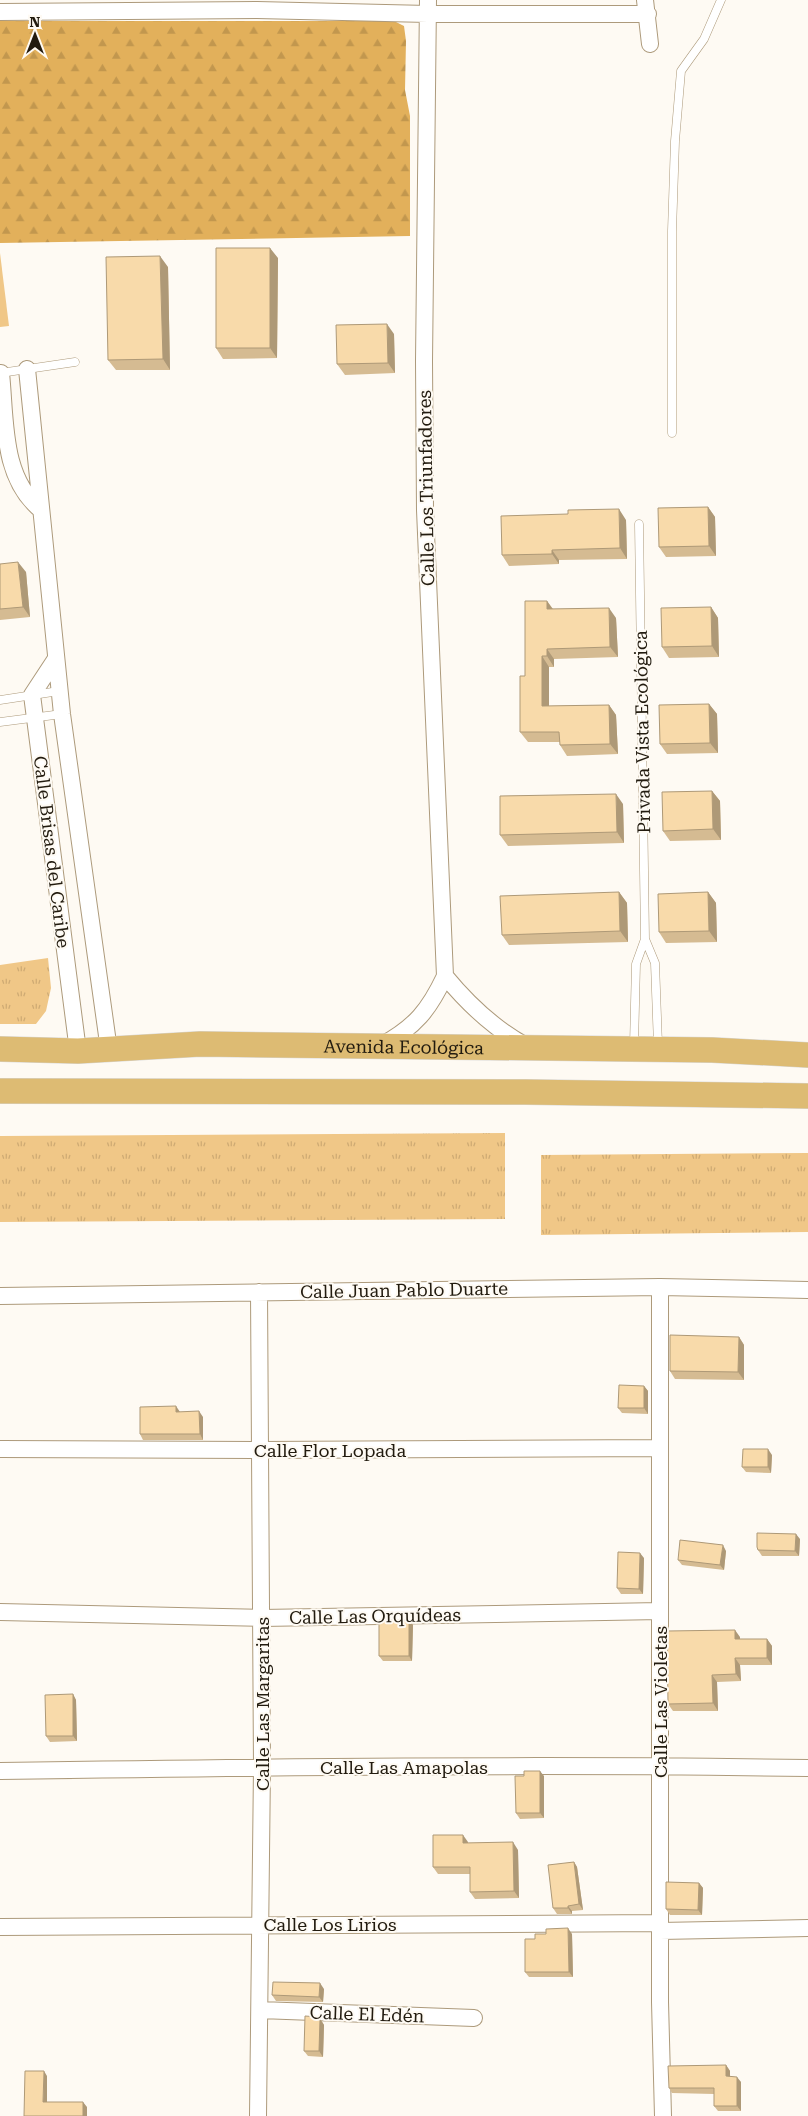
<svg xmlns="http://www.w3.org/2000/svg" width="808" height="2116" font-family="'Roboto Serif',serif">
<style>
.grass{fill:url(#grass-tufts)}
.forest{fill:url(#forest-firs)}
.pitch{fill:#f0c787}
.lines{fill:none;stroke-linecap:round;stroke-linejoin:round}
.lane-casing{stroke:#ad9a7b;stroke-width:9}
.street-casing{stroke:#ad9a7b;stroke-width:18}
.primary-casing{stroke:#d7d6d4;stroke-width:26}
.lane{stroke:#fff;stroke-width:8}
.street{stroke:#fff;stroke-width:16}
.primary{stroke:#ddbb73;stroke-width:25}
.wall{fill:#d5bb92}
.shaded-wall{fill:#ae9977}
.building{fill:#f8daaa;stroke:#ae9977}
.labels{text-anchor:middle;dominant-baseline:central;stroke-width:4;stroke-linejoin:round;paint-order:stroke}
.street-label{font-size:18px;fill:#221b0f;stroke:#fefaf3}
</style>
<defs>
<pattern id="grass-tufts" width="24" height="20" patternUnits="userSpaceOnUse" patternTransform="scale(1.25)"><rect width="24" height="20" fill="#f0c787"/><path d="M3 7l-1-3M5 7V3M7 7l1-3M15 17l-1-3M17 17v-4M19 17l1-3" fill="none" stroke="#ceaa73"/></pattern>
<pattern id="forest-firs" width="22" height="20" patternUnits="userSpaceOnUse" patternTransform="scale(1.25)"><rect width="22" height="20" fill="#e2b05b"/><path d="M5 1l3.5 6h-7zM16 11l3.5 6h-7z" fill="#c2974e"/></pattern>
</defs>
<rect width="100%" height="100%" fill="#fefaf3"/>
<path class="grass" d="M48 958 51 988 46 1011 36 1024H0V965Z
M505 1133V1219L0 1222V1136Z
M808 1153V1232L541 1235V1155Z"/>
<path class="forest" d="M0 21H394L404 26 406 41 405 90 410 116V236L0 243Z"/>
<path class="pitch" d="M0 253 9 326 0 327Z"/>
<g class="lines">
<defs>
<path id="lane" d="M0 373 75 362
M672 433V231L675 141 681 71 704 39 721 0
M0 700 59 691
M0 722 62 714
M645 939 655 963 658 1045
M634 1045 636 964 645 939 639 524"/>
<path id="street" d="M645 0 650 44
M0 12 257 10 428 14H648
M27 369 62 714 109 1050
M1 373C6 420 1 477 41 510
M55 660 32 695 78 1051
M445 976C468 1004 493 1028 526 1046
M382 1045C415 1027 429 1010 445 976L425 510 424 361 428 0
M660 1287V2002L663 2116
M0 1296 660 1287 808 1290
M0 1449 261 1450 659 1448
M0 1612 262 1618 660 1611
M0 1771C269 1767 539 1764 808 1768
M0 1927 660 1923
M660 1931 808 1928
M260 2010 474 2018
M258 2116 262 1767 259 1292"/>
<g id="primary">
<path id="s1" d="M0 1049 78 1051 200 1044 712 1050 808 1055"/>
<path d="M0 1091 525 1092 808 1096"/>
</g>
</defs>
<use href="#lane" class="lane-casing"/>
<use href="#street" class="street-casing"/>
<use href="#primary" class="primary-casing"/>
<use href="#lane" class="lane"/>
<use href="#street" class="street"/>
<use href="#primary" class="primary"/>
</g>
<path class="wall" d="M278 258 277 358 223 359 216 348Z
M168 267 170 370H116L108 360Z
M394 334 395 373 345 375 337 364Z
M708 507 715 517 716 556 666 557 659 547Z
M626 520 627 559 559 560V564L509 566 502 555Z
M0 564 26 572 30 617 0 620Z
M547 601 553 609 616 618 618 657 554 659V667H549V706L609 705 616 715 618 754 567 756 560 745V742H528L520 732 525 676Z
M711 607 718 618 719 657 669 658 662 647Z
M709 704 717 714 718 753 667 754 660 744Z
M712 791 720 801 721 840 670 841 663 831Z
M623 804 624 843 508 846 500 835Z
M619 892 627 903 628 942 509 945 502 935Z
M708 892 716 903 717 942 666 943 659 932Z
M739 1337 744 1345V1380L675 1379 670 1371Z
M644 1386 648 1391V1414L622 1413 618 1408Z
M180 1412 203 1417V1440H143L140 1434Z
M772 1455 771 1473 746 1472 742 1467Z
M800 1539 799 1556H762L758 1550Z
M726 1551 724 1570 682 1565 678 1560Z
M644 1558 643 1594H621L617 1588Z
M409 1620 413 1625 412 1661H383L379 1656Z
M740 1637V1639H767L772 1646V1665H740L741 1681 717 1682 718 1711H673L668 1704Z
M73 1694 76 1700 77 1741 50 1742 46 1736Z
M544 1776V1818L520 1819 516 1813Z
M468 1842V1843L518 1850 519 1898 475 1899 470 1892V1874H438L433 1867Z
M574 1862 577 1867 583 1910 572 1911V1914H557L553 1908Z
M699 1883 703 1888 702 1915H670L666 1909Z
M572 1934 573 1977H529L525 1972 535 1939Z
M324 1989 323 2002 276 2001 272 1995Z
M319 2017 324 2025 323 2057 308 2056 304 2051Z
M726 2065 730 2071V2076L741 2082V2111H718L714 2106V2094L672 2093 669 2088Z"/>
<path class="shaded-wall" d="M270 248 278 258 277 358 270 348Z
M160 256 168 267 170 370 163 359Z
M387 324 394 334 395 373 388 363Z
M708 507 715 517 716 556 709 546Z
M619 509 626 520 627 559 620 548Z
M552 550 559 560V564L552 554Z
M18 562 26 572 30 617 23 607Z
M547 601 554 611 547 609Z
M711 607 718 618 719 657 712 646Z
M609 608 616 618 618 657 610 647Z
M547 649 554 659V667L547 656Z
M542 656 549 667V717L542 706Z
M709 704 717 714 718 753 710 743Z
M609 705 616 715 618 754 610 744Z
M712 791 720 801 721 840 713 829Z
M616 794 623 804 624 843 617 832Z
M619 892 627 903 628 942 620 931Z
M708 892 716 903 717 942 709 931Z
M739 1337 744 1345V1380L738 1372Z
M644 1386 648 1391V1414L644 1408Z
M176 1406 180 1412H176Z
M199 1411 203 1417V1440L200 1434Z
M768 1449 772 1455 771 1473 768 1467Z
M796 1534 800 1539 799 1556 795 1551Z
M723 1545 726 1551 724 1570 720 1565Z
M640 1553 644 1558 643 1594 639 1589Z
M409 1620 413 1625 412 1661 409 1656Z
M735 1630 740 1637V1647L735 1639Z
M767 1639 772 1646V1665L767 1658Z
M735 1658 740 1665 741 1681 736 1674Z
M712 1675 717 1682 718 1711 713 1703Z
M73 1694 76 1700 77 1741 73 1736Z
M540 1771 544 1776V1818L540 1813Z
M463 1835 468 1842V1851L463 1843Z
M513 1842 518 1850 519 1898 514 1891Z
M574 1862 577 1867 583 1910 579 1904Z
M699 1883 703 1888 702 1915 698 1910Z
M568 1906 572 1911V1914L568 1908Z
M568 1928 572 1934 573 1977 569 1972Z
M320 1983 324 1989 323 2002 319 1997Z
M319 2017 324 2025 323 2057 319 2051Z
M726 2065 730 2071V2082L726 2076Z
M44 2071 47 2076V2108L43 2102Z
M737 2077 741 2082V2111L737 2106Z
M83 2102 87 2107V2116H83Z"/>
<path class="building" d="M216 248H270V348H216Z
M160 256 163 359 108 360 106 257Z
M387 324 388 363 337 364 336 325Z
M708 507 709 546 659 547 658 508Z
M619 509 620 548 552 550V554L502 555 501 516 568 514V510Z
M18 562 23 607 0 609V564Z
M525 601H547V609L609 608 610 647 547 649V656H542V706L609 705 610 744 560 745 559 732H520V676H525Z
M711 607 712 646 662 647 661 608Z
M709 704 710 743 660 744 659 705Z
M712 791 713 829 663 831 662 792Z
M616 794 617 832 500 835V796Z
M619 892 620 931 502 935 500 896Z
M708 892 709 931 659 932 658 894Z
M670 1335 739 1337 738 1372 670 1371Z
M619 1385 644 1386V1408H618Z
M176 1406V1412L199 1411 200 1434H140V1407Z
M743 1449H768V1467H742Z
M757 1533 796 1534 795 1551 758 1550 757 1547Z
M680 1540 723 1545 720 1565 678 1560Z
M618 1552 640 1553 639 1589 617 1588Z
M379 1620H409V1656H379Z
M735 1630V1639H767V1658H735L736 1674 712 1675 713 1703 668 1704 667 1631Z
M73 1694V1736H46L45 1695Z
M524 1771H540V1813H516L515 1776H524Z
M433 1835H463V1843L513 1842 514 1891 470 1892V1867H433Z
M574 1862 579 1904 568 1906V1908H553L548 1865Z
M666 1882 699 1883 698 1910 666 1909Z
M568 1928 569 1972H525V1939H535V1934H546V1929Z
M273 1982 320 1983 319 1997 272 1995Z
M305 2016 319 2017V2020H320L319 2051H304Z
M726 2065V2076L737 2077V2106H714V2088H669L668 2066Z
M25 2071H44L43 2102H83V2116H24Z"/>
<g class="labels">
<g class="street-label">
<text transform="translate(426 488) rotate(-91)">Calle Los Triunfadores</text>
<text transform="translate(642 732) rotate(-91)">Privada Vista Ecológica</text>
<text transform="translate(52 852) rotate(83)">Calle Brisas del Caribe</text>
<text stroke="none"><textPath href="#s1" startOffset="404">Avenida Ecológica</textPath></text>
<text transform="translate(404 1290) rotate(-1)">Calle Juan Pablo Duarte</text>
<text x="330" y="1450">Calle Flor Lopada</text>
<text transform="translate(375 1616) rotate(-1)">Calle Las Orquídeas</text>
<text transform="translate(660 1702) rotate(-90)">Calle Las Violetas</text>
<text transform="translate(262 1704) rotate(-90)">Calle Las Margaritas</text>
<text x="404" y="1767">Calle Las Amapolas</text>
<text x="330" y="1924">Calle Los Lirios</text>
<text transform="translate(367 2014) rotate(2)">Calle El Edén</text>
</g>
</g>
<g transform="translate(35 35)" stroke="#fefaf3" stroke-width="4" paint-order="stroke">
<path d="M0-4L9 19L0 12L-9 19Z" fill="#221b0f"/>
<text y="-8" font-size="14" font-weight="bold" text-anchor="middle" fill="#221b0f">N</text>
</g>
</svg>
